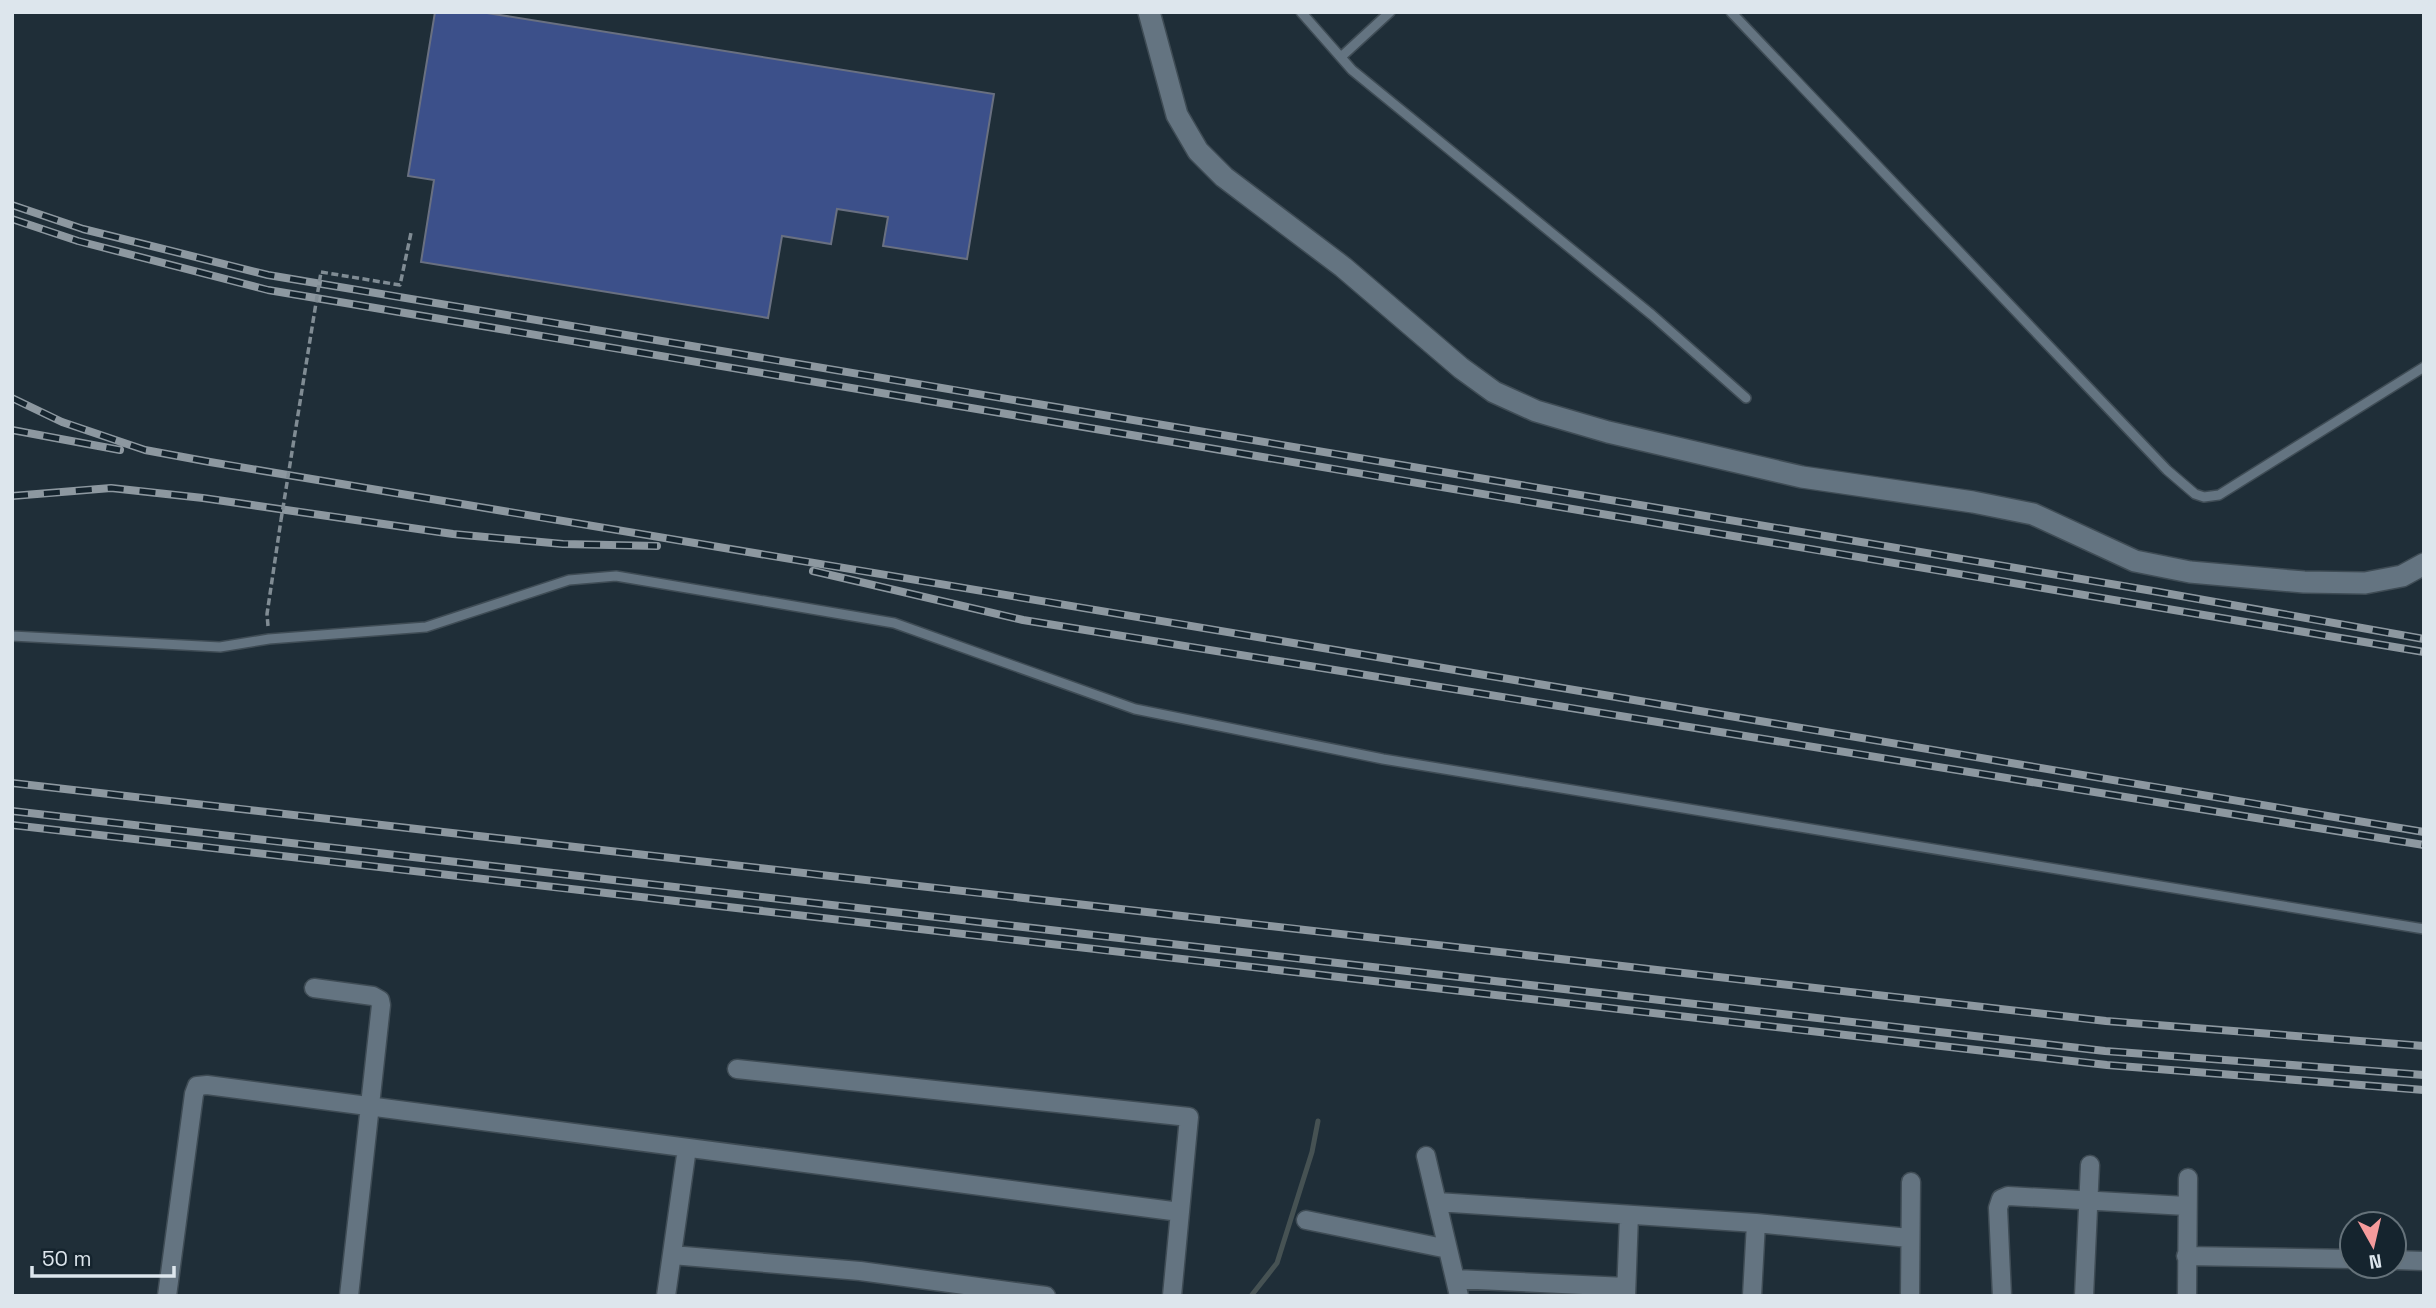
<svg xmlns="http://www.w3.org/2000/svg" width="2436" height="1308" font-family="'Space Grotesk',sans-serif">
<style>
.lines{fill:none;stroke-linecap:round;stroke-linejoin:round}
.stream{stroke:#465253;stroke-width:5}
.building{fill:#3c508a;stroke:#697081;stroke-width:2}
.lane-casing{stroke:#3f4c55;stroke-width:12}
.street-casing{stroke:#3f4c55;stroke-width:21}
.secondary-casing{stroke:#3f4c55;stroke-width:24}
.path{stroke:#808c94;stroke-width:3.5;stroke-dasharray:7 3.5;stroke-linecap:butt}
.lane{stroke:#647481;stroke-width:9}
.street{stroke:#647481;stroke-width:18}
.secondary{stroke:#647481;stroke-width:21}
.rail-casing{stroke:#8d98a0;stroke-width:8}
.rail{stroke:#15242e;stroke-width:5;stroke-dasharray:16;stroke-linecap:butt}
.path-bridge{stroke:#808c94;stroke-width:3.5;stroke-dasharray:7 3.5;stroke-linecap:butt}
</style>
<rect width="100%" height="100%" fill="#1f2e38"/>
<g class="lines">
<path class="stream" d="M1251 1296 1277 1263 1312 1152 1318 1121"/>
</g>
<path class="building" d="M435 12H481L994 94 967 259 883 246 888 217 837 209 831 244 782 236 768 318 421 262 434 180 408 176Z"/>
<g class="lines">
<defs>
<path id="lane" d="M1301 12 1352 70 1652 315 1746 398
M1731 12 2167 470 2195 494 2204 497 2219 495 2424 367
M1341 57 1390 12
M12 636 220 647 269 639 426 627 569 580 616 576 894 623 1135 709 1383 759 2424 929"/>
<path id="street" d="M314 988 373 996 380 1000 381 1005 349 1296
M737 1069 1189 1117 1172 1296
M1426 1156 1459 1296
M1437 1202 1756 1223 1909 1238
M1306 1220 1448 1249
M672 1255 860 1271 1046 1296
M2186 1256 2352 1259
M2394 1260 2424 1261
M1456 1279 1626 1287
M167 1296 194 1094 197 1086 207 1085 1180 1212
M666 1296 687 1148
M1626 1296 1629 1215
M1752 1296 1756 1223
M1910 1296 1911 1182
M2002 1296 1998 1208 2001 1199 2008 1196 2186 1206
M2084 1296 2090 1165
M2187 1296 2188 1178"/>
<path id="secondary" d="M1149 12 1177 115 1198 151 1224 177 1343 267 1461 368 1494 392 1536 411 1608 432 1802 477 1973 502 2033 514 2135 561 2190 572 2304 582 2365 583 2402 576 2424 564"/>
</defs>
<use href="#lane" class="lane-casing"/>
<use href="#street" class="street-casing"/>
<use href="#secondary" class="secondary-casing"/>
<path class="path" d="M321 272 400 285 411 233
M268 626 267 614 281 520"/>
<use href="#lane" class="lane"/>
<use href="#street" class="street"/>
<use href="#secondary" class="secondary"/>
<defs>
<path id="rail" d="M12 205 83 229 268 275 2153 591 2424 639
M12 219 78 241 268 290 2424 652
M12 398 62 422 145 450 210 462 2424 832
M12 430 120 450
M12 496 111 488 203 498 453 534 563 544 657 546
M813 571 1023 620 2424 845
M12 783 2106 1021 2424 1046
M12 811 2105 1051 2424 1075
M12 825 2107 1065 2424 1090"/>
</defs>
<use href="#rail" class="rail-casing"/>
<use href="#rail" class="rail"/>
<path class="path-bridge" d="M281 520 321 272"/>
</g>
<rect width="2436" height="1308" fill="none" stroke="#dde6ed" stroke-width="28"/>
<g transform="translate(2373 1245) rotate(172)"><circle r="33" fill="#15242e" stroke="#65727a" stroke-width="2"/>
<path d="M0-5L12 26L0 18L-12 26Z" fill="#f59b9c"/>
<text y="-10" font-size="19" font-weight="bold" text-anchor="middle" fill="#dde6ed">N</text>
</g>
<path d="M32 1266v10h142v-10" fill="none" stroke="#dde6ed" stroke-width="3.5"/>
<text x="42" y="1266" font-size="21" fill="#dde6ed" stroke="#15242e" stroke-width="5" paint-order="stroke">50 m</text>
</svg>
